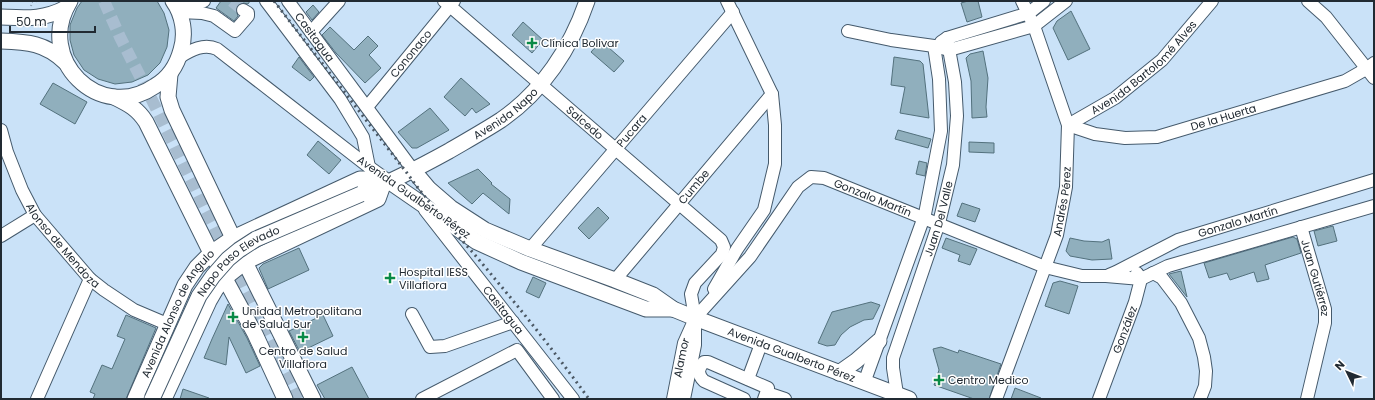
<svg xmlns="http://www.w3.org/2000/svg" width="1375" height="400" font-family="Poppins,sans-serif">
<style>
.building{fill:#90afbd;stroke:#53717d}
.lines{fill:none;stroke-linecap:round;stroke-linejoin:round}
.minor-tunnel{stroke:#a8bdd0;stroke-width:12;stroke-dasharray:12 6;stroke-linecap:butt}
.minor-casing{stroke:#455a6c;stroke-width:14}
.major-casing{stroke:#455a6c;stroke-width:17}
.path{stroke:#8da0b1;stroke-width:2;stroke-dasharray:1 3;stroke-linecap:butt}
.minor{stroke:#fff;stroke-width:12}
.major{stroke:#fff;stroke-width:15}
.rail{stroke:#4b5864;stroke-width:3;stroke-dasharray:2 4;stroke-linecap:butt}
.major-bridge-casing{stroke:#455a6c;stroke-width:17;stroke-linecap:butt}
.major-bridge{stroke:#fff;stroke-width:15}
.poi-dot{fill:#098a46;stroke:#fff;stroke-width:1.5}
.labels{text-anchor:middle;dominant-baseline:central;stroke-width:3;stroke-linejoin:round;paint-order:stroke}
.street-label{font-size:11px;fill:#212a32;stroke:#fff}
.poi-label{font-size:11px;fill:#212a32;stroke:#fff;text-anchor:start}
</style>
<rect width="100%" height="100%" fill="#cae2f8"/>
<path class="building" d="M82 1H157L164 13 169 30 167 47 160 63 148 75 132 82 115 84 98 79 84 70 74 55 70 40V25L77 8Z
M221 1H250L248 4 243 3 237 6 236 10 238 16 234 21 216 8Z
M968 1H978L982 17 967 22 961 3Z
M313 5 319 12 312 20 306 12Z
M1071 11 1090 49 1068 60 1053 28 1057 21Z
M523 22 543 40 532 53 512 35Z
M330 27 354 50 368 36 378 46 369 55 381 68 365 83 336 53 322 35Z
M601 41 624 61 614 72 591 52Z
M983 51 988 78 986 107 987 117 972 118 971 81 966 58 970 54Z
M299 57 314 77 310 81 292 67Z
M894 57 920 61 923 64 929 118 900 113 905 87 891 85Z
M461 78 490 104 476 113 472 108 465 116 444 97Z
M53 83 87 102 75 124 40 104Z
M430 108 449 130 417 148H412L398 132Z
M898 130 931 139 928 148 895 139Z
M318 141 341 160 329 174 307 155Z
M969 142 994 143V153L969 152Z
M919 161 927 163 925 176 916 174Z
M478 169 492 183 491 184 510 199 509 214 483 193 472 204 448 183Z
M962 203 980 209 975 222 957 216Z
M598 207 609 218 589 239 578 228Z
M1333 226 1337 241 1318 246 1314 231Z
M1293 237 1297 239 1301 253 1265 265 1269 279 1257 282 1254 272 1230 280 1227 273 1209 278 1204 263Z
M946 238 977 249 970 265 958 261 960 255 942 248Z
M1070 238 1084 241 1102 242 1109 239 1112 259 1092 260 1070 256 1066 251Z
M299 248 309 270 268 289 259 268 263 264Z
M1181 271 1187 297 1169 274Z
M533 277 546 283 539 298 526 292Z
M1060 281 1078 286 1069 314 1045 306 1053 283Z
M871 302 880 305 873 319 864 320 850 327 841 335 835 345 827 346 818 343 832 312Z
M228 304 247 338 260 366 246 373 229 337 226 365 204 358 212 339Z
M126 315 156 328 126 399H93L95 394 90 392 102 365 112 369 125 339 117 336Z
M323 315 333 336 300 352 289 331Z
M941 347 958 353 959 350 1001 364 989 399H974L934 385 939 370 933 349Z
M352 367 369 399H325L317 385Z
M1015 388 1041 398 1040 399H1011Z
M183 389 209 398 208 399H180Z"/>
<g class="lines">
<path class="minor-tunnel" d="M104 1 120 37 149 94 299 399
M232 1 243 10"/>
<defs>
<g id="minor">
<path d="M266 1 340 99 363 137 369 167"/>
<path id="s1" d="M288 1 413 170"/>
<path id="s2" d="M444 1 721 240 724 247 722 254 695 283 691 294 695 318V345L684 399"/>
<path d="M1308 1 1326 17 1374 78"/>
<path d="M179 8 186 7 204 1"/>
<path d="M179 12 202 13 214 16 235 31 248 16V13L243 10"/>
<path d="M848 31 891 40 934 46 949 50 1034 26 1066 1"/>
<path d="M311 32 339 1"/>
<path d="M941 42 947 38 1029 13 1044 1"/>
<path d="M180 57C191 50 204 43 217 49L369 167 390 182"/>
<path id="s3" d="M367 107 454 1"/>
<path id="s4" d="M1068 125 1095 134 1125 138 1157 137 1345 81 1366 69 1374 63"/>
<path id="s5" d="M1068 125 1115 98 1162 60 1212 1"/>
<path id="s6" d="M1 130 7 152 22 190 35 215 90 279 104 290 134 310 167 324"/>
<path id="s7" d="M425 210 573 399"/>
<path id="s8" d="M1301 227 1325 309V323L1307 399"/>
<path d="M1 236 35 215"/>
<path id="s9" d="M530 249 733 12"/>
<path d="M1153 273 1162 278 1181 303 1199 338 1204 357 1206 371 1205 386 1200 399"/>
<path id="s10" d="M1109 275 1116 272 1178 240 1374 180"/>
<path id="s11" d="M615 280 772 94"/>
<path d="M714 289 737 249 764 210 775 164V125L772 94 727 1"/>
<path d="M412 314 430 347 445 346 513 322"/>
<path id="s12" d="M695 318 750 257 798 187 811 177 824 178 1045 267 1082 276H1106L1141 279 1168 266 1374 206"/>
<path d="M748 379 761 344"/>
<path d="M864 383 925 214 941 131 939 79 934 46"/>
<path d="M767 393 785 399"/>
<path id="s13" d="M897 394 893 368V358L939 223 953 165 957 116 955 82 947 38"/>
<path d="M37 399 90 279"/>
<path d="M422 399 517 350 553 399"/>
<path id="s14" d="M673 399 684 343 693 323"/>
<path d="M744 399 704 381C698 375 697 369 704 362H708L768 388 764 399"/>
<path id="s15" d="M996 399 1057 235 1066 187 1068 125 1034 26 1022 1"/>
<path id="s16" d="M1099 399 1135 302 1141 279 1137 273"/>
</g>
<g id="major">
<path d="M70 1C34 59 100 124 155 86 169 78 177 65 181 50 186 34 183 15 173 1"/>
<path d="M1 17C26 18 43 20 66 8"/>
<path d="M1 41C28 42 45 43 65 62"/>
<path d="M170 74 168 97 172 110 233 238 313 399"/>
<path d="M114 97C128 104 137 108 146 122L211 253 255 334 285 399"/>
<path id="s17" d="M413 170 429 189 451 208 485 230 530 249 615 280 653 295 673 309 695 318 909 399"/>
<path d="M390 182 477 242 521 262 646 309H673"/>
<path id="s18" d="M361 194C391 182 420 167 449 151 466 141 484 131 501 120 542 92 571 48 587 1"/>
<path d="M839 373 856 361 879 341"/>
<path id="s19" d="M135 399 185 285 197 267 211 253 233 238 360 179H367L383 185"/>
<path d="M164 399 209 301 216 289 226 277 245 262 378 199 383 185"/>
</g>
</defs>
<use href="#minor" class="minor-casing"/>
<use href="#major" class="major-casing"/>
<path class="path" d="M31 6 32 2 37 1"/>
<use href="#minor" class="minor"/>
<use href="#major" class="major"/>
<path class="rail" d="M274 1 407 173C434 211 466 243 495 279 528 318 559 358 589 399"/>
<defs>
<g id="major-bridge">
<path id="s20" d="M152 399 199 296 213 276 228 259 239 250 256 239 361 194"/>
</g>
</defs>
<use href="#major-bridge" class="major-bridge-casing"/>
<use href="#major-bridge" class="major-bridge"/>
</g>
<g class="poi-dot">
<path d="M530 37h4v4h4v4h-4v4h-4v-4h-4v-4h4z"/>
<path d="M388 272h4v4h4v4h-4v4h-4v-4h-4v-4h4z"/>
<path d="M231 311h4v4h4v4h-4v4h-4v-4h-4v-4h4z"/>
<path d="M301 331h4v4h4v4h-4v4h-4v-4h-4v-4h4z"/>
<path d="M937 374h4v4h4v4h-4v4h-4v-4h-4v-4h4z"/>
</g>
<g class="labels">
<g class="street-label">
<text stroke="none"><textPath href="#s1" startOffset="45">Casitagua</textPath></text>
<text stroke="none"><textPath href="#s3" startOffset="69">Cononaco</textPath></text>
<text stroke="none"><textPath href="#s5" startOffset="96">Avenida Bartolomé Alves</textPath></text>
<text stroke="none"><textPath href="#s18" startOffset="166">Avenida Napo</textPath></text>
<text stroke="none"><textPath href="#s4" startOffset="160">De la Huerta</textPath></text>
<text stroke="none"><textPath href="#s2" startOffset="186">Salcedo</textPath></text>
<text stroke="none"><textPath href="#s9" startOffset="156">Pucara</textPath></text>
<text stroke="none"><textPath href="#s11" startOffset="122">Cumbe</textPath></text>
<text transform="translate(414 197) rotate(35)">Avenida Gualberto Pérez</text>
<text stroke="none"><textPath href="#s12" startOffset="249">Gonzalo Martín</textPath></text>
<text stroke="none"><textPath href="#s15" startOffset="209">Andrés Pérez</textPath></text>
<text stroke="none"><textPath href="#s13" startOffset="183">Juan Del Valle</textPath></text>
<text stroke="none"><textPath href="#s10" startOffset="140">Gonzalo Martín</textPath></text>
<text stroke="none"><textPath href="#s6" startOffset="133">Alonso de Mendoza</textPath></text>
<text stroke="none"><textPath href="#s20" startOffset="167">Napo Paso Elevado</textPath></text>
<text stroke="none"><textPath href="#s8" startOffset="53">Juan Gutiérrez</textPath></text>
<text stroke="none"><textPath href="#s7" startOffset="127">Casitagua</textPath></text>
<text stroke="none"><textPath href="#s19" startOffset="96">Avenida Alonso de Angulo</textPath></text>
<text stroke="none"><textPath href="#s16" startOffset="74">González</textPath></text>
<text stroke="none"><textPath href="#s17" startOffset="426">Avenida Gualberto Pérez</textPath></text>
<text stroke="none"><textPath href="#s14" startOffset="42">Alamor</textPath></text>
</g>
<g class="poi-label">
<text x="541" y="43">Clínica Bolivar</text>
<text x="399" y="272">Hospital IESS<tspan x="399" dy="13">Villaflora</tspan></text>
<text x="242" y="311">Unidad Metropolitana<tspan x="242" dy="13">de Salud Sur</tspan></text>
<text x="303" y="351" text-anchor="middle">Centro de Salud<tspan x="303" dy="13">Villaflora</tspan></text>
<text x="948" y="380">Centro Medico</text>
</g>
</g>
<rect width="1375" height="400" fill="none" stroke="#212a32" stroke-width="4"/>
<g transform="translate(1347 372) rotate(313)" stroke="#ffffff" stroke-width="3" paint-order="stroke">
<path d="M0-3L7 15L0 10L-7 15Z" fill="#212a32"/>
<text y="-6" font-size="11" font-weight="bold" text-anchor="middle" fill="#212a32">N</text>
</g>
<path d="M10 26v6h85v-6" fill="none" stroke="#212a32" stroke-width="2"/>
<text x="16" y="26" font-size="12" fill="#212a32" stroke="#ffffff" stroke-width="3" paint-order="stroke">50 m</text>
</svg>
